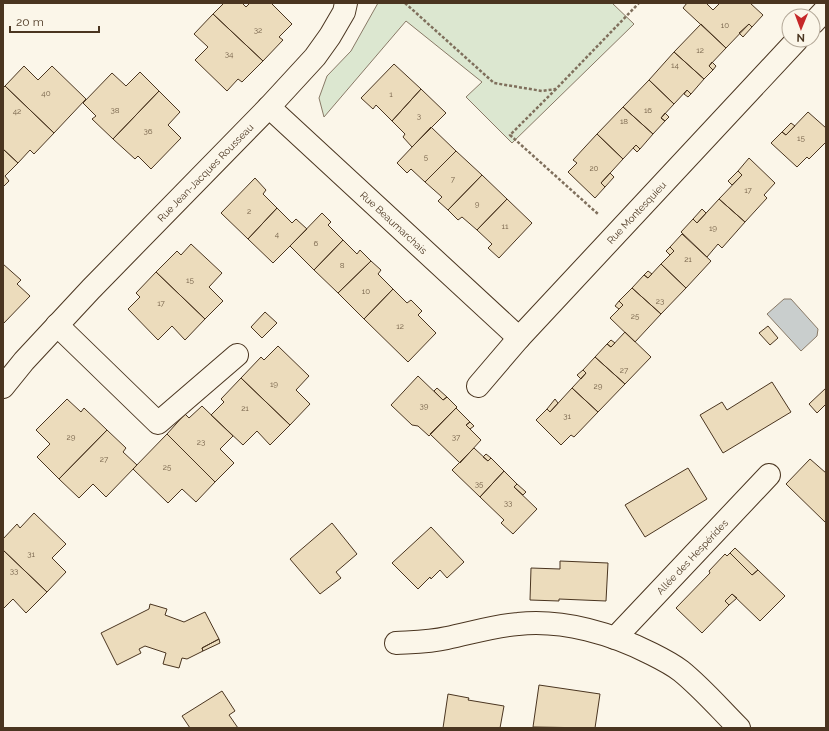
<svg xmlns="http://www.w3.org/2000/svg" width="829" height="731" font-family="Raleway,sans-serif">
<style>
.green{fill:#dce7d0;stroke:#887966}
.water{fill:#c9cecd;stroke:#887966}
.building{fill:#ecdcbc;stroke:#4a3520}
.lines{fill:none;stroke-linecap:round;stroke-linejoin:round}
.minor-casing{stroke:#4a3520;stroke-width:24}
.path{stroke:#7f6f5c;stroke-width:2.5;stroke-dasharray:3 2;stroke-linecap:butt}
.minor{stroke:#fbf6e9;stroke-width:22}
.labels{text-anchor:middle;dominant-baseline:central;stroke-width:3;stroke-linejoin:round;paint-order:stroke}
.number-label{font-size:8px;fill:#725f47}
.street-label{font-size:10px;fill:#4a3520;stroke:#fbf6e9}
</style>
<rect width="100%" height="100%" fill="#fbf6e9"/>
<path class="green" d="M378 3H612L634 24 512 143 466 97 482 82 406 21 324 117 319 98 327 76 351 51Z"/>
<path class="water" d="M784 299H791L818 329 817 336 801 351 767 314Z"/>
<path class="building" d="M224 3H242L246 7 250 3H271L292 24 279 37 283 40 263 61 213 14Z
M687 3H706L713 10 720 3H750L763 15 752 27 749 24 726 48 683 8Z
M213 14 263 61 242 82 238 79 227 91 195 60 208 47 194 34Z
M701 24 726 48 709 66 713 70 704 79 674 52Z
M749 24 752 27 743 37 739 33Z
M674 52 704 79 691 94 687 90 674 104 649 80Z
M712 62 716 66 713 70 709 66Z
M394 64 421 89 392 121 376 105 373 109 361 98Z
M24 66 38 80 52 66 86 99 54 133 5 86Z
M140 72 159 91 113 139 92 119 96 116 83 103 112 73 126 86Z
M649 80 674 104 661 118 665 121 653 134 623 107Z
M5 86 54 133 34 154 30 150 18 163 3 149V88Z
M421 89 446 113 412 147 403 137 405 134 392 121Z
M687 90 691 94 688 97 684 94Z
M159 91 180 112 168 125 181 138 151 169 138 156 135 159 113 139Z
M623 107 653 134 640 149 636 145 623 159 597 134Z
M808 112 826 128V142L809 159 807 157 797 167 771 143 782 132 786 135Z
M665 113 669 117 665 121 661 118Z
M791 123 795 126 786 135 782 132Z
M431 127 456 151 425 182 411 169 407 173 397 163Z
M597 134 623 159 601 183 605 187 595 198 568 172 577 163 573 160Z
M636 145 640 149 637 152 633 148Z
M3 149 18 163 5 176 9 181 3 187Z
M456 151 482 175 448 210 438 201 442 197 425 182Z
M749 158 775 183 764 195 767 198 745 222 719 199 742 175 738 171Z
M738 171 742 175 732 185 728 181Z
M610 173 614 177 605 187 601 183Z
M482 175 507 199 477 230 462 217 458 220 448 210Z
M255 178 266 190 263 194 277 208 248 239 221 213Z
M507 199 532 223 499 258 488 248 492 244 477 230Z
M719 199 745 222 722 248 718 244 707 257 681 232 693 219 697 223Z
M277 208 292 223 296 219 307 229 273 263 248 239Z
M702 209 706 213 697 223 693 219Z
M322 213 331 222 328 225 343 240 314 270 290 246Z
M682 234 711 261 686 288 661 264 674 251 670 247Z
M343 240 357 254 360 250 371 261 338 293 314 270Z
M191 244 222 273 209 287 223 301 205 319 156 272 177 251 181 255Z
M670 247 674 251 670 255 666 251Z
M371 261 381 270 378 274 393 289 364 319 338 293Z
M3 264 21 280 17 284 30 296 3 324Z
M661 264 686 288 661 314 632 288 644 275 648 278Z
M648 271 652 274 648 278 644 275Z
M156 272 205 319 185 340 172 326 158 340 128 309 140 297 136 293Z
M632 288 661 314 635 342 610 318 623 305 619 301Z
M393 289 407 303 411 300 422 311 418 315 436 333 408 362 364 319Z
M619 301 623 305 619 309 615 306Z
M265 312 277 323 262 338 251 327Z
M768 326 778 338 770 345 759 333Z
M625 332 651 357 625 384 595 357 607 344 611 347Z
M611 340 615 343 611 347 607 344Z
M278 346 309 376 296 390 310 404 290 425 241 378 261 357 264 360Z
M595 357 625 384 598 412 572 388 586 373 583 370Z
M583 370 586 373 581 379 577 375Z
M418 376 443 400 447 397 457 407 429 436 418 426 412 425 391 405Z
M241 378 290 425 270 445 257 431 243 445 211 415 224 402 221 399Z
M772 382 791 412 723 453 700 415 722 402 727 410Z
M437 388 447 397 443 400 434 391Z
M572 388 598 412 574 437 571 435 561 445 536 420 547 409 550 412Z
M826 388V404L817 413 809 404Z
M67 399 81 412 84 408 107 430 59 479 37 457 50 444 36 430Z
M555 399 558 403 550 412 547 409Z
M202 406 233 436 220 449 234 463 215 482 167 434 185 414 189 418Z
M456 408 470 422 466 425 481 440 460 463 430 434Z
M470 422 474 426 470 429 466 425Z
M107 430 126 448 123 452 137 465 106 497 93 484 79 498 59 479Z
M167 434 215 482 196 502 182 489 168 503 133 469Z
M474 448 488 461 491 458 504 471 480 497 452 470Z
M486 454 491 458 488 461 483 457Z
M810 459 826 473V523L786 484Z
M688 468 707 499 645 537 625 505Z
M504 471 517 484 514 487 537 509 513 534 501 523 504 520 480 497Z
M517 484 526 492 523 495 514 487Z
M34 513 66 544 52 558 66 572 47 592 3 550V539L17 524 20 528Z
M332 523 357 554 336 572 341 578 320 594 290 559Z
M431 527 464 562 447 578 440 570 431 579 430 577 418 589 392 563Z
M735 548 758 570 752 575 730 553Z
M3 550 47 592 26 613 13 599 3 609Z
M730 553 752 575 758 570 785 596 760 621 732 594 725 601 729 605 702 633 676 608 710 573 709 571 725 554 727 556Z
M560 561 608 563 606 601 559 599V601L530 600 531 568 560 569Z
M732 594 737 598 729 605 725 601Z
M150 604 167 609 165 615 184 622 205 612 219 639 202 648 203 651 187 659 182 658 179 668 163 664 166 653 145 646 139 649 141 653 117 665 101 633 149 609Z
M219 639 220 643 203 651 202 648Z
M539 685 600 694 595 728 533 727Z
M222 691 235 711 229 715 238 728H190L182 716Z
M448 694 469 698 468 700 504 706 500 728H443Z"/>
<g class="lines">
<defs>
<g id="minor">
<path d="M813 23 826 9"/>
<path id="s1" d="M269 107 519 338"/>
<path d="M57 325 158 423 237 355"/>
<path id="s2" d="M478 386 519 338 797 40"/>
<path id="s3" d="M3 387 24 361 91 289 269 107 315 57 330 36 344 12 346 3"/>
<path id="s4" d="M615 638 769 475"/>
<path d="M396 643C413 642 430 642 447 638 471 633 494 626 518 624 563 619 613 634 652 654 662 659 672 664 681 671 702 688 720 709 739 728"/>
</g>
</defs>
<use href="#minor" class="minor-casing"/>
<path class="path" d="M405 3 494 83 542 91 556 89 639 3
M556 89 510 135 598 214"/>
<use href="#minor" class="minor"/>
</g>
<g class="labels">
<g class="number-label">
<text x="725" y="25">10</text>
<text x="258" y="30">32</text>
<text x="700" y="50">12</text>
<text x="229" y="54">34</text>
<text x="675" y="65">14</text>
<text x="46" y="93">40</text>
<text x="391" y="94">1</text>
<text x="115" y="110">38</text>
<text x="648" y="110">16</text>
<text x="17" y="111">42</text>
<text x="419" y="116">3</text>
<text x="624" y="121">18</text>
<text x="148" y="131">36</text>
<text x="801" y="138">15</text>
<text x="426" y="157">5</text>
<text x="594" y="168">20</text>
<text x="453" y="179">7</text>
<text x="748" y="190">17</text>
<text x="477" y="204">9</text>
<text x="249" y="211">2</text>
<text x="505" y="226">11</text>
<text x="713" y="228">19</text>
<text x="277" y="234">4</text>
<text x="316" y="243">6</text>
<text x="688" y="259">21</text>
<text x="342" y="265">8</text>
<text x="190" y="280">15</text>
<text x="366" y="291">10</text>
<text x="660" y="301">23</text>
<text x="161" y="303">17</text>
<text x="635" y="316">25</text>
<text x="400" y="326">12</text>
<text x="624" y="370">27</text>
<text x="274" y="384">19</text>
<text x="598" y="386">29</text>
<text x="424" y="406">39</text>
<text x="245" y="408">21</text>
<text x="567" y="416">31</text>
<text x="71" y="437">29</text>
<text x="456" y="437">37</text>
<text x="201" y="442">23</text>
<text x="104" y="459">27</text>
<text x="167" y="467">25</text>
<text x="479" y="484">35</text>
<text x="508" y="503">33</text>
<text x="31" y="554">31</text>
<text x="14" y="571">33</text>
</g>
<g class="street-label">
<text stroke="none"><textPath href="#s3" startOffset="295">Rue Jean-Jacques Rousseau</textPath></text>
<text stroke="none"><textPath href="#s2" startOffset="235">Rue Montesquieu</textPath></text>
<text stroke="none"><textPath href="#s1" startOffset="170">Rue Beaumarchais</textPath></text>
<text stroke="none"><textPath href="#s4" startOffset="112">Allée des Hespérides</textPath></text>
</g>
</g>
<rect width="829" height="731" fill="none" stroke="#4a3520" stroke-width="8"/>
<g transform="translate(801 28) rotate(181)"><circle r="19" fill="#fbf6e9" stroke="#b4a999"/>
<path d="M0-3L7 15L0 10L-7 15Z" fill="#c62828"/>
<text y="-6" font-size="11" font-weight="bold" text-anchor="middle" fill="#4a3520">N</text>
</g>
<path d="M10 26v6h89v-6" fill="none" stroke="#4a3520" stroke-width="2"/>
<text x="16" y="26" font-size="12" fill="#4a3520" stroke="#fbf6e9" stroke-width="3" paint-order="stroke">20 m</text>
</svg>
